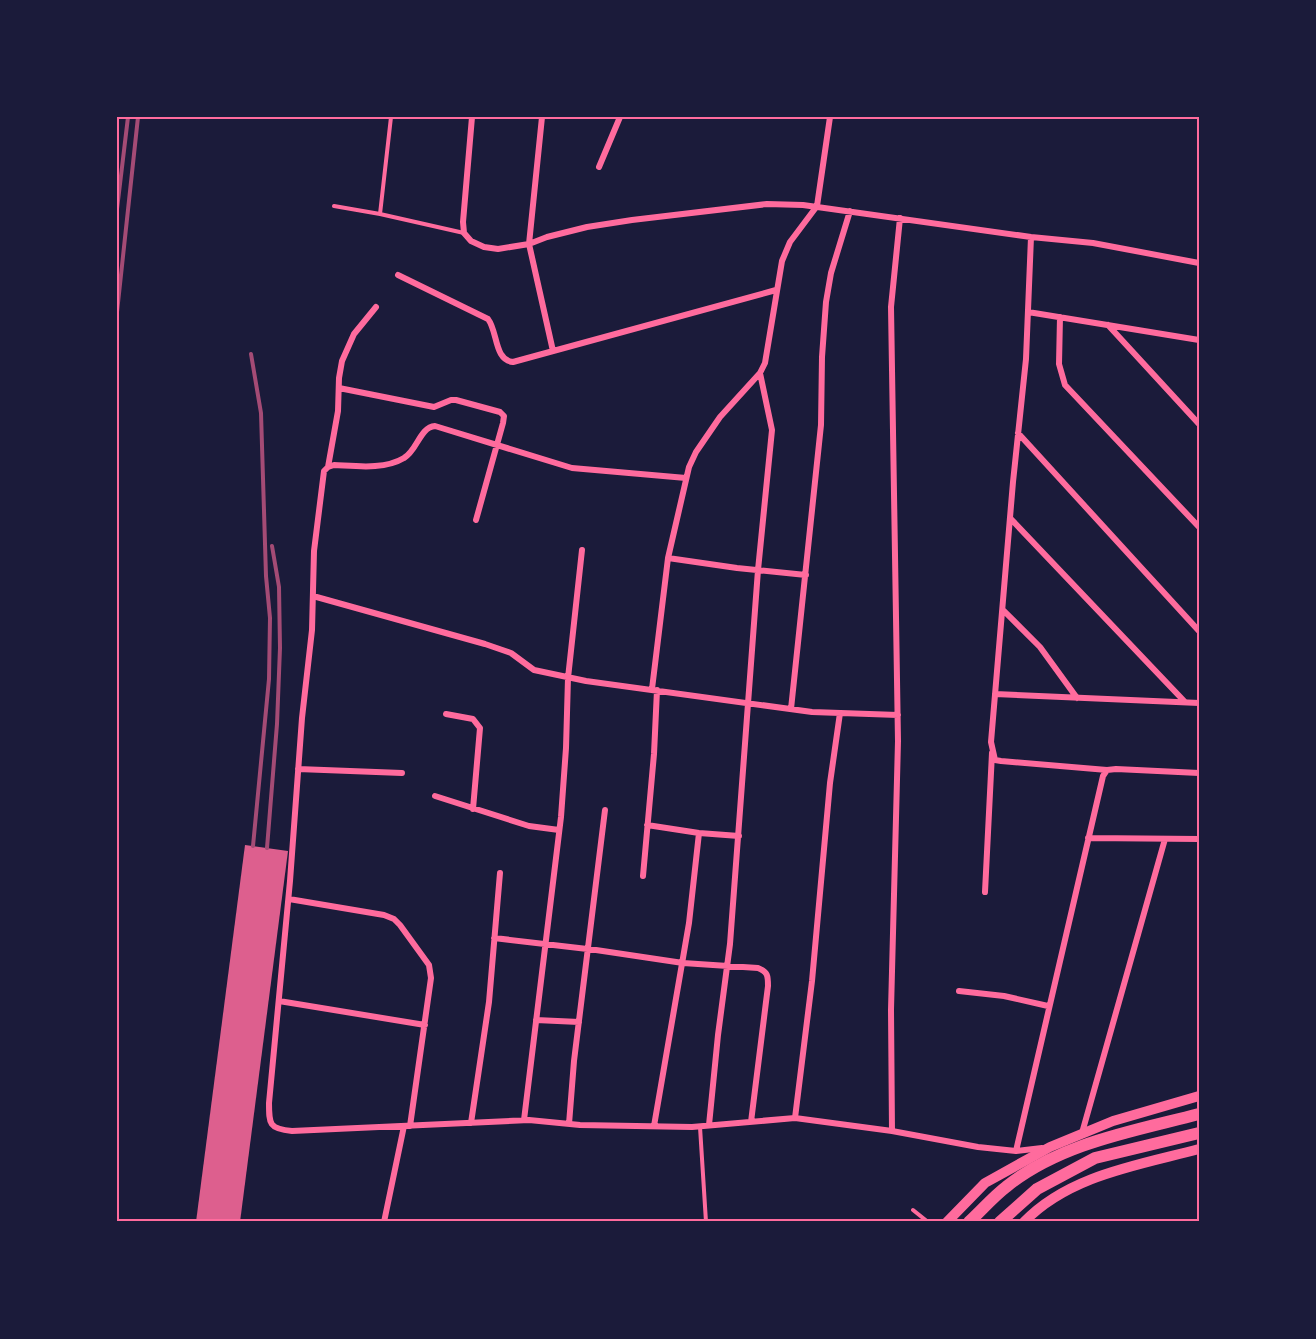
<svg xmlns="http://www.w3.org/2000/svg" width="1316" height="1339" font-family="Georgia,serif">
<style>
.building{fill:#dd5f8e}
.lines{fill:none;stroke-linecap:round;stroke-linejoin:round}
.service{stroke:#ff6b9d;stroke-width:4}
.minor{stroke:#ff6b9d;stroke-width:6}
.tertiary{stroke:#ff6b9d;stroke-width:10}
.primary{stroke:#ff6b9d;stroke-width:12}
.rail{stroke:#a44b75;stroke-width:4}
.neatline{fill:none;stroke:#ff6b9d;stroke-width:2}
</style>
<rect width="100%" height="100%" fill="#1b1b3a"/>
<path class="building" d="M245 845 288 851 240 1222H196Z"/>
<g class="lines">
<path class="service" d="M334 206 380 214 464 233
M380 214 391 117
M700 1127 706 1222
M913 1210 928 1222"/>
<path class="minor" d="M472 117 463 222 464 233 471 241 484 247 498 249 529 244 547 237 587 227 632 220 767 204 803 205 1031 237 1093 243 1199 263
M542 117 529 244 553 351
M599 167 620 117
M1031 237 1026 359 1013 482 991 742 995 760 1001 761 1107 770
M398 275 488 319C498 332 494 360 513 362L776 290
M1028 312 1199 340
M1060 317 1059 364 1065 385 1199 527
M1108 325 1199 424
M339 388 434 407 451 400H456L500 412 504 416 503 423 476 520
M1018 433 1199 631
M328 467 338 411 339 378 342 361 354 334 376 307
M686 478 572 468 435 426C420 427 417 451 404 458 384 470 356 466 334 465L328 467 324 471 314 551 312 630 302 718 290 881 269 1103C269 1124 269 1129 292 1131L529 1120 580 1125 692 1127 795 1118 892 1131 978 1147 1016 1151 1042 1148
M1010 518 1185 702
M668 558 737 568 806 575
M313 596 485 644 511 653 534 670 586 681 812 712 898 715
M1003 610 1040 647 1077 698
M652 689 668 558 689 467 696 452 720 417 760 373 765 363 782 261 790 242 817 206 830 117
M995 694 1199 703
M791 709 821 425 822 357 826 302 831 273 850 211
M446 714 473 719 480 728 473 809
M298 769 402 773
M435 796 529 826 559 830
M647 825 699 833 739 836
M1088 838 1199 839
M643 876 654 754 657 690
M985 892 992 753
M289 899 384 915 394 919 400 925 429 965 431 978 410 1126
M494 938 596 950 683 963 758 968C768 972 768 976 768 986L751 1122
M959 991 1004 996 1048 1006
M279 1001 425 1025
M536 1020 579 1022
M795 1118 812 981 830 783 840 713
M524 1120 561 817 566 748 568 678 582 550
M471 1123 489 1002 500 873
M569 1124 574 1061 605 810
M709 1125 718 1035 730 944 758 570 772 430 760 373
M654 1126 689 923 699 833
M892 1131 891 1010 898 741 891 307 900 218
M1082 1133 1165 839
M1016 1151 1103 776 1107 770 1116 769 1199 773
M384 1222 404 1126"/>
<path class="tertiary" d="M947 1222 985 1183 1050 1147 1113 1121 1199 1096
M1024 1222C1069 1175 1139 1165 1199 1149"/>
<path class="primary" d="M969 1222C982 1210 993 1197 1006 1187 1060 1143 1134 1131 1199 1114
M1000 1222 1037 1189 1095 1158 1199 1133"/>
<path class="rail" d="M117 209 128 117
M117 312 138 117
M251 354 261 413 266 576 270 618 269 679 253 846
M267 848 277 724 280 648 279 587 272 546"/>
</g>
<rect width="1316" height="1339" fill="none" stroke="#1b1b3a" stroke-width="237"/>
<rect x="118" y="118" width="1080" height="1102" class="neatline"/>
</svg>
